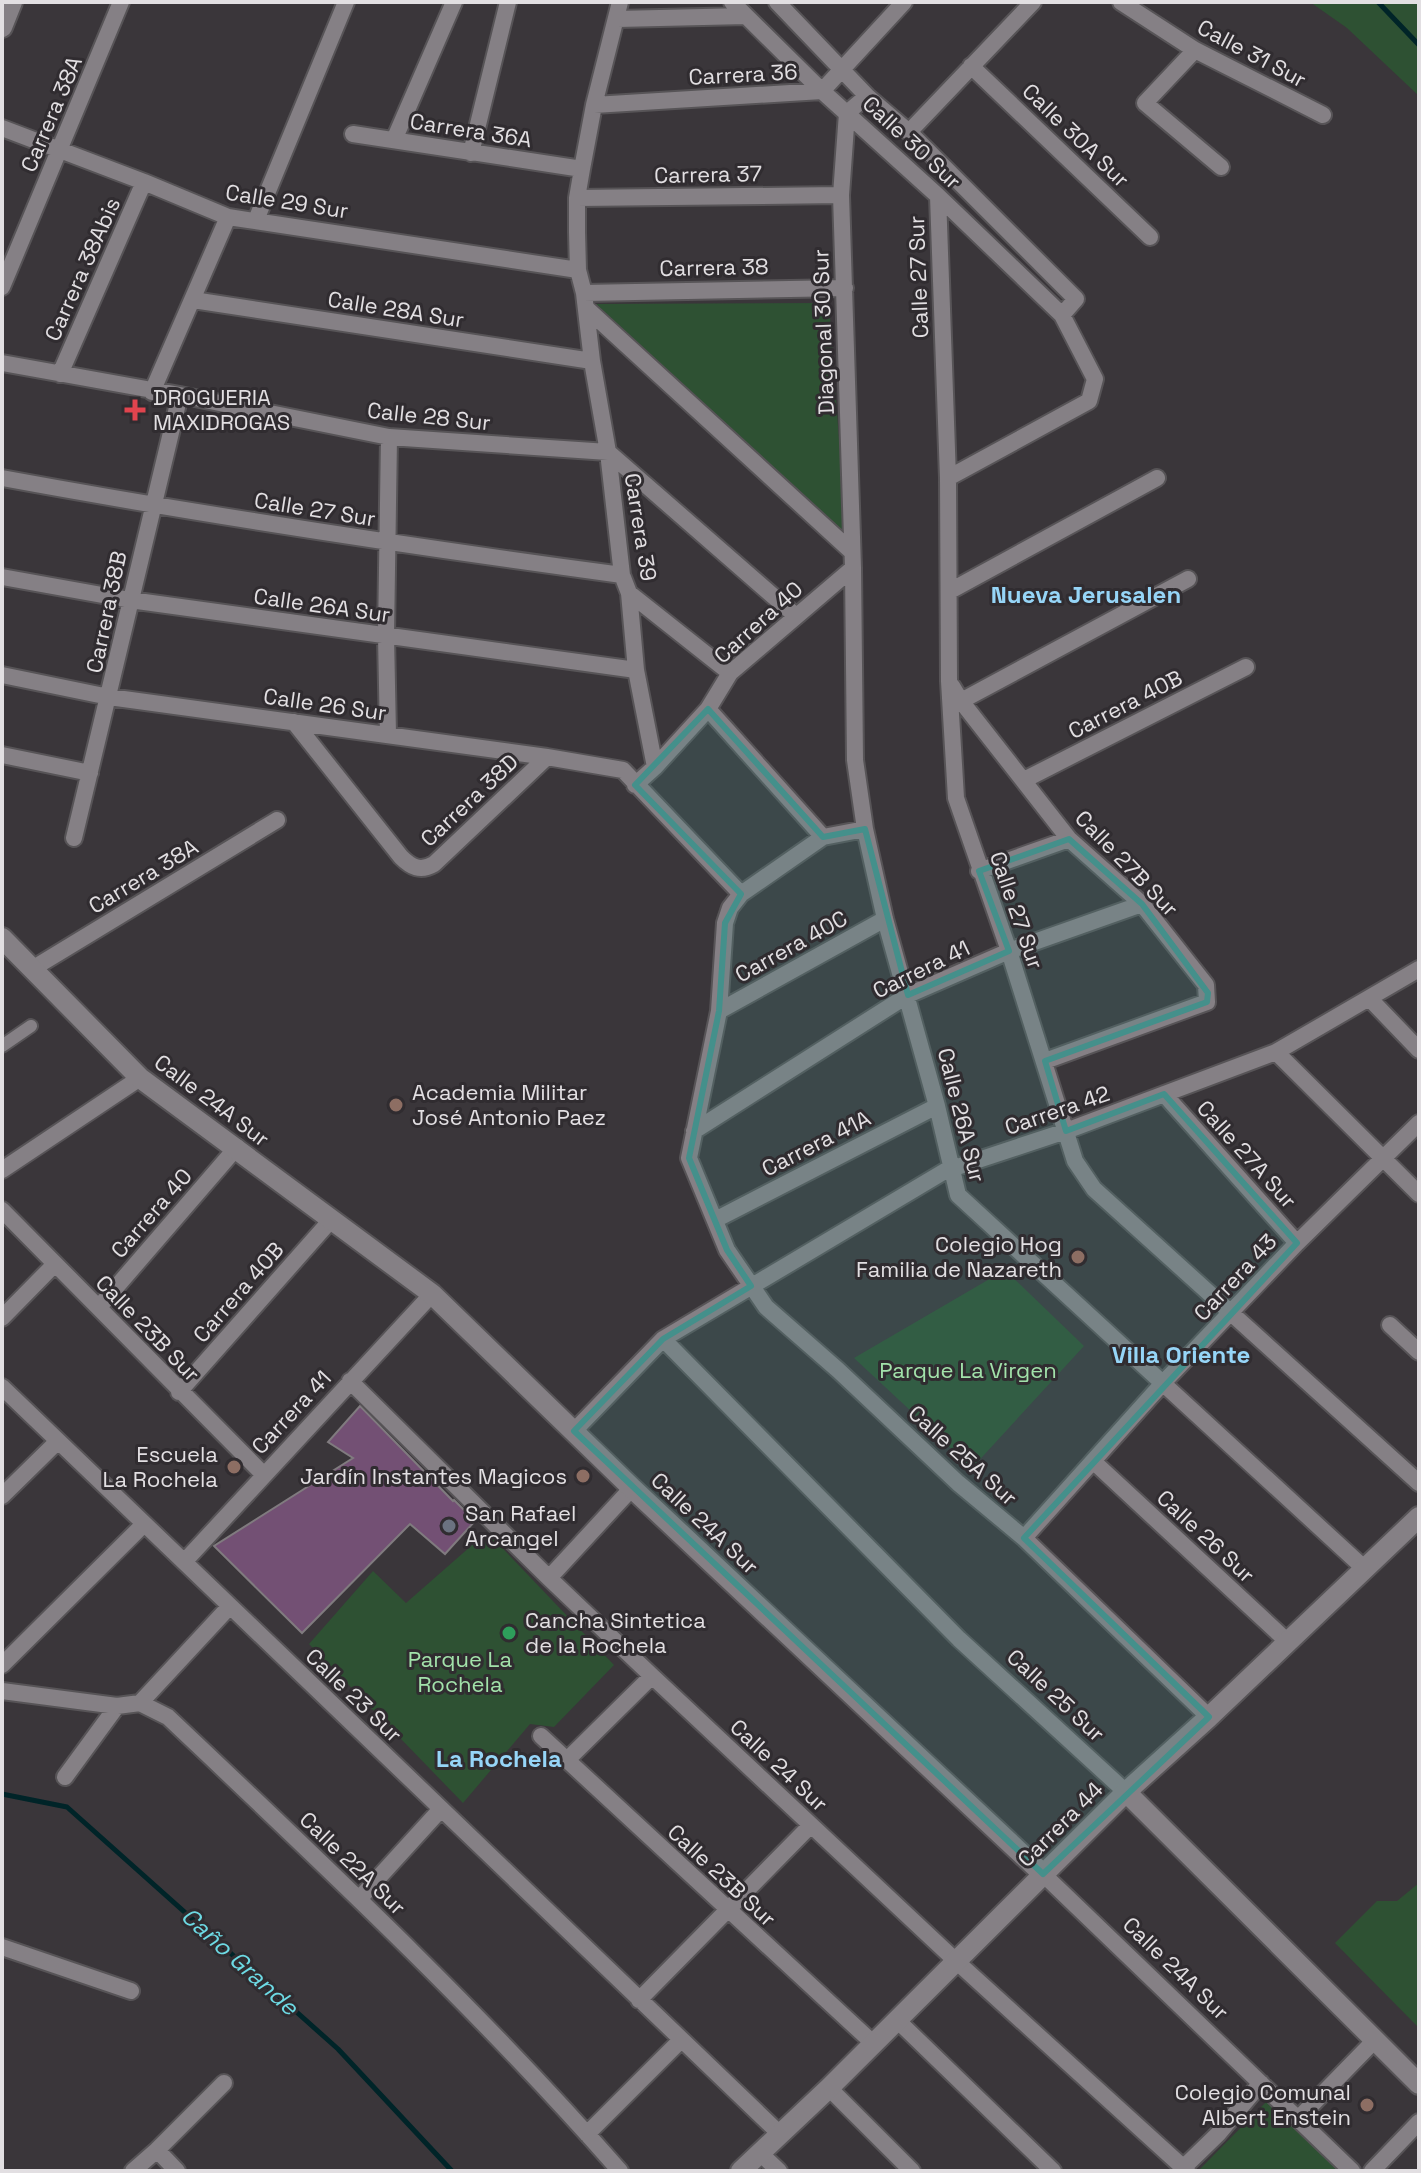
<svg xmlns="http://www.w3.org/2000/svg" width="1421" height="2173" font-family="'Space Grotesk',sans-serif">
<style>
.green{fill:#2e5133}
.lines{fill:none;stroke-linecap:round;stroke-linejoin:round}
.stream{stroke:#002428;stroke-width:5}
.building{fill:#735074;stroke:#807b7f;stroke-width:2}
.pedestrian-casing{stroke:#575457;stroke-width:16}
.minor-casing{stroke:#575457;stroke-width:20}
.tertiary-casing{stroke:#575457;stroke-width:24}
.pedestrian{stroke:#858085;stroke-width:12}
.minor{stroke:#858085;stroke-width:16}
.tertiary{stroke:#858085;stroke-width:20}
.marked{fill:#44908b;fill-opacity:0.2;stroke:#44908b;stroke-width:6;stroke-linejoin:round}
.health-dot{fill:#e0444e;stroke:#302c30;stroke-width:3}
.education-dot{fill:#8d6e63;stroke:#302c30;stroke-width:3}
.worship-dot{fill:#6b7280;stroke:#302c30;stroke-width:3}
.leisure-dot{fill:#2e9e5b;stroke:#302c30;stroke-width:3}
.labels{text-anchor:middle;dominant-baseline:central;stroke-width:6;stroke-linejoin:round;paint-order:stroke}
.street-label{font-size:22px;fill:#e2dfe2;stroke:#302c30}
.poi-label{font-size:22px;fill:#e2dfe2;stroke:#302c30;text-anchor:start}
.park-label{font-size:22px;fill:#a2e2aa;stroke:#302c30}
.neighbourhood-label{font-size:24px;font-weight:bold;fill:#96d5f7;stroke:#302c30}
.water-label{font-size:24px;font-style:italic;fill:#6ddae4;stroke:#302c30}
</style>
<rect width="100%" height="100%" fill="#3a363a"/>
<path class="green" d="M1310 2H1419V96L1347 28Z
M829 303 846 535 596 304Z
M1005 1270 1084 1346 972 1468 854 1358Z
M487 1532 614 1665 554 1727 530 1724 463 1803 309 1644 373 1571 406 1603Z
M1419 1883V2028L1335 1943 1377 1901H1397Z
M1269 2099 1345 2171H1198Z"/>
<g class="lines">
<path class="stream" d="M1378 2 1419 45
M2 1794 67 1807 338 2049 452 2171"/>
</g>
<path class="building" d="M360 1406 453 1501 454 1500 475 1521 445 1554 410 1524 302 1633 214 1546 353 1458 328 1442Z"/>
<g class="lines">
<defs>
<path id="pedestrian" d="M2 1046 31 1026"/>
<path id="minor" d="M620 2 594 105 582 169 577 198V232L578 270 584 293 592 361 608 452 622 575 629 593 636 670 655 767
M732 2 822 91 938 196 1062 315 1095 379 1089 401 948 478
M777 2 867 96 909 132 1076 299 1062 315
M1121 2 1195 50 1323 115
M617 19 746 16
M1195 50 1145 103 1221 167
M971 66 1150 237
M867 96 847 113 841 195 853 568 855 760 865 829 885 919 937 1106 958 1195 1365 1569
M594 105 822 91 904 2
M2 128 144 182 228 217 578 270
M909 132 1033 2
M353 134 582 169
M394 140 454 2
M471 153 508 2
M938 196 948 478 949 681 956 798 1009 951 1075 1161 1094 1189 1419 1483
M577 198 841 195
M256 220 346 2
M2 287 121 2
M584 293 845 288
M193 300 592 361
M586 308 850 550
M2 363 180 395 389 437 608 452 796 616
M60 374 144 182
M152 392 228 217
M2 478C208 516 415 547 622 575
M2 577 130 600 636 670
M950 591 1157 478
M629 593 730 673
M2 675 109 697 547 757 623 770 741 894
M952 686 961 701 1069 839 1142 904 1206 985 1207 1002 1045 1061
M961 701 1188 579
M708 709 823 837
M294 722 401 857C411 867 420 872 434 864L547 757
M388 735 386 636 389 437
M2 755 90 773
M1024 780 1246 667
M635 785 655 767 708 709 730 673 853 568
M865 829 823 837 741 894 730 908 725 923 719 1011 689 1158 727 1250 766 1307 838 1370 958 1483 1024 1538 1209 1717
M74 838 180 395
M979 871 1069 839
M32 969 277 820
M1370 999 1419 1050
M719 1011 885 919
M1276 1052 1419 1194
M1164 1094 1297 1243
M694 1131 908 995 1009 951 1142 904
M2 1170 140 1078
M2 1210 263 1474
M715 1220 937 1106
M99 1307 237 1147
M2 1318 54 1265
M1390 1325 1419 1352
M663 1339 959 1639 1126 1792
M350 1381 549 1578 652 1676 956 1961 1187 2171
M2 1387 780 2134
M179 1392 331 1220
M574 1431 663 1339 945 1171 1066 1131 1276 1052 1419 969
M1094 1462 1288 1642
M2 1496 58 1441
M1024 1538 1163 1383 1297 1243 1419 1123
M184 1562 432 1294
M549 1578 632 1488
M2 1665 144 1524
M2 1691 117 1706 140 1703 168 1717C323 1864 479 2010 620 2171
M140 1703 230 1606
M541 1736 874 2044
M567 1760 652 1676
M65 1777 117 1706
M1043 1874 1352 2171
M360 1898 441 1809
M2 1947 131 1991
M639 2000 811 1825
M897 2020 1053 2171
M829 2088 912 2171
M1298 2119 1375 2040
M587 2134 681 2040
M157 2150 224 2083
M760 2153 779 2171
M1184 2167 1218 2134 1261 2083
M133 2171 157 2150 177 2171
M1372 2171 1419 2122"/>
<path id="tertiary" d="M2 27 12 2
M2 938 140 1078 432 1294 632 1488 1043 1874
M1126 1792 1419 2084
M741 2171 829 2088 1126 1792 1209 1717 1419 1517"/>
</defs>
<use href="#pedestrian" class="pedestrian-casing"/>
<use href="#minor" class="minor-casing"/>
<use href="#tertiary" class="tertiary-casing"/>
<use href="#pedestrian" class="pedestrian"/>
<use href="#minor" class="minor"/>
<use href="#tertiary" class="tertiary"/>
</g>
<path class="marked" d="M708 709 823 837 865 829 908 995 1009 951 979 871 1069 839 1142 904 1208 993 1207 1002 1045 1061 1066 1131 1164 1094 1297 1243 1024 1538 1209 1717 1043 1874 574 1431 663 1339 751 1286 727 1250 689 1158 719 1011 725 923 741 894 635 785Z"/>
<path class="health-dot" d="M131 398h8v8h8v8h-8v8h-8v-8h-8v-8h8z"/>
<g class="education-dot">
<circle cx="396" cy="1105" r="8"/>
<circle cx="1078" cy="1257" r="8"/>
<circle cx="234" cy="1467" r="8"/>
<circle cx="583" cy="1476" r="8"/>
<circle cx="1367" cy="2105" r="8"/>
</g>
<circle class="worship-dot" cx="449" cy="1526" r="8"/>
<circle class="leisure-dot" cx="509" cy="1633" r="8"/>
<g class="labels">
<g class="street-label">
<text transform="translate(1252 53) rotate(28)">Calle 31 Sur</text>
<text transform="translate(743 74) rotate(-3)">Carrera 36</text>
<text transform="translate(51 114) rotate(-67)">Carrera 38A</text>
<text transform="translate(471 130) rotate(9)">Carrera 36A</text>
<text transform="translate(1076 135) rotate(44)">Calle 30A Sur</text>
<text transform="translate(912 142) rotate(43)">Calle 30 Sur</text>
<text transform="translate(708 174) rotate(-1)">Carrera 37</text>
<text transform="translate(287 201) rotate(9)">Calle 29 Sur</text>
<text transform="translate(714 267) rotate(-1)">Carrera 38</text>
<text transform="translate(82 269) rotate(-66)">Carrera 38Abis</text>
<text transform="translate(918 277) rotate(-92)">Calle 27 Sur</text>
<text transform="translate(396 309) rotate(9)">Calle 28A Sur</text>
<text transform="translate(823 332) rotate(-92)">Diagonal 30 Sur</text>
<text transform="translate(429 416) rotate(6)">Calle 28 Sur</text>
<text transform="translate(315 509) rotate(9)">Calle 27 Sur</text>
<text transform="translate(641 527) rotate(81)">Carrera 39</text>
<text transform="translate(322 605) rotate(8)">Calle 26A Sur</text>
<text transform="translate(106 612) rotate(-78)">Carrera 38B</text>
<text transform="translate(758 622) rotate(-42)">Carrera 40</text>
<text transform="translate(325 704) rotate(8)">Calle 26 Sur</text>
<text transform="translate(1125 704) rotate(-27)">Carrera 40B</text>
<text transform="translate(469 800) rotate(-43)">Carrera 38D</text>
<text transform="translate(1127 863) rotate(46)">Calle 27B Sur</text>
<text transform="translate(143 876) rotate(-31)">Carrera 38A</text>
<text transform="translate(1017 910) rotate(71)">Calle 27 Sur</text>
<text transform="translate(791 946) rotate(-29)">Carrera 40C</text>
<text transform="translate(921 969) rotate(-26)">Carrera 41</text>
<text transform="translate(212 1100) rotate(37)">Calle 24A Sur</text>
<text transform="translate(1057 1110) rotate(-19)">Carrera 42</text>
<text transform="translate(962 1115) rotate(76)">Calle 26A Sur</text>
<text transform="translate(816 1143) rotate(-27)">Carrera 41A</text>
<text transform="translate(1247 1154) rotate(48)">Calle 27A Sur</text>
<text transform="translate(151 1213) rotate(-49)">Carrera 40</text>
<text transform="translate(1235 1277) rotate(-47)">Carrera 43</text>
<text transform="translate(238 1292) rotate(-49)">Carrera 40B</text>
<text transform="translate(148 1328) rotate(46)">Calle 23B Sur</text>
<text transform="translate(291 1412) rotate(-47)">Carrera 41</text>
<text transform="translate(963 1455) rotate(42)">Calle 25A Sur</text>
<text transform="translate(705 1523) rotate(43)">Calle 24A Sur</text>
<text transform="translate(1206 1536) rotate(43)">Calle 26 Sur</text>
<text transform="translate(354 1695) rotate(44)">Calle 23 Sur</text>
<text transform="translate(1056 1695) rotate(43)">Calle 25 Sur</text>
<text transform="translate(779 1765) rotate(43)">Calle 24 Sur</text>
<text transform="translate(1060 1824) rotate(-45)">Carrera 44</text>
<text transform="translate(353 1863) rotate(44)">Calle 22A Sur</text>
<text transform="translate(722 1875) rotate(43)">Calle 23B Sur</text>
<text transform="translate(1176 1968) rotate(44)">Calle 24A Sur</text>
</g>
<g class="poi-label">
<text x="153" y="397">DROGUERIA<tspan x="153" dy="25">MAXIDROGAS</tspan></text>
<text x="412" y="1092">Academia Militar<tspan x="412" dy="25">José Antonio Paez</tspan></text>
<text x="1062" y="1244" text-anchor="end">Colegio Hog<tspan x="1062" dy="25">Familia de Nazareth</tspan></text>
<text x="218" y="1454" text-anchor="end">Escuela<tspan x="218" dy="25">La Rochela</tspan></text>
<text x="567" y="1476" text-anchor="end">Jardín Instantes Magicos</text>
<text x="465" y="1513">San Rafael<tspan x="465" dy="25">Arcangel</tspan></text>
<text x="525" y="1620">Cancha Sintetica<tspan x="525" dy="25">de la Rochela</tspan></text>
<text x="1351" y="2092" text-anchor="end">Colegio Comunal<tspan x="1351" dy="25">Albert Enstein</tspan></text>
</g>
<g class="park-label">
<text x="968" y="1370">Parque La Virgen</text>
<text x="460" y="1659">Parque La<tspan x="460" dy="25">Rochela</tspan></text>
</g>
<g class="neighbourhood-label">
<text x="1086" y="594">Nueva Jerusalen</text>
<text x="1181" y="1354">Villa Oriente</text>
<text x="499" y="1758">La Rochela</text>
</g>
<g class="water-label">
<text transform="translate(240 1961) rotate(42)">Caño Grande</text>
</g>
</g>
<rect width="1421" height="2173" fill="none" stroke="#e2dfe2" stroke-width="8"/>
</svg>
